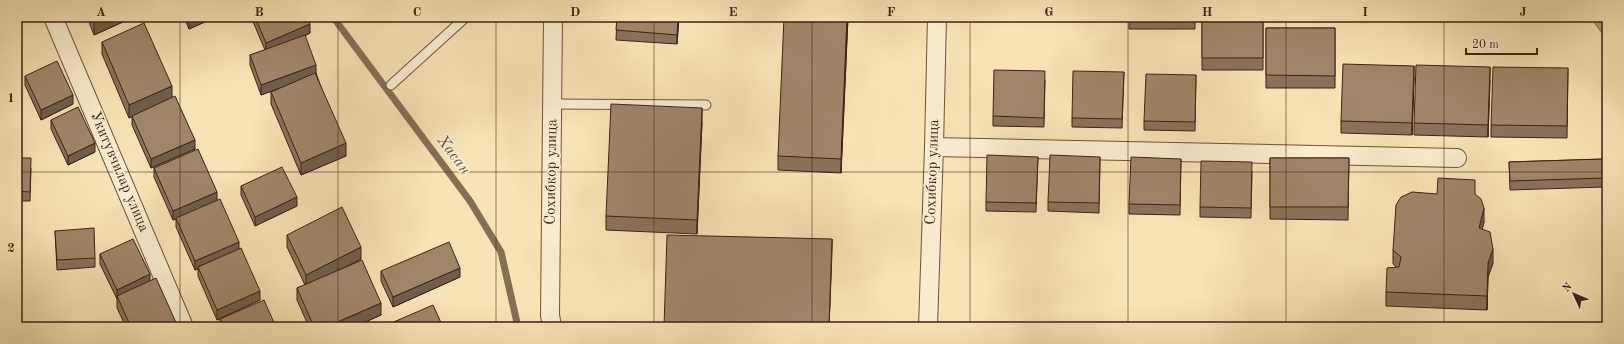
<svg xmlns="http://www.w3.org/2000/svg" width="1624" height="344" font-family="'Old Standard TT',serif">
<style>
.water{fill:#b8a17f;stroke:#886e55}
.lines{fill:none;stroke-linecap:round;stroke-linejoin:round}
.stream{stroke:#886e55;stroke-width:7}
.lane-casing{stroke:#6d523e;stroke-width:11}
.street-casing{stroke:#6d523e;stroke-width:20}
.lane{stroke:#faedcf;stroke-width:9}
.street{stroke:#faedcf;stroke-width:18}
.wall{fill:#89735a;stroke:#3f2116}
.shaded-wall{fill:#6f5e4a;stroke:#3f2116}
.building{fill:#9f8669;stroke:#3f2116}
.grid{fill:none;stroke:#3f2116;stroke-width:1;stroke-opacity:0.55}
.labels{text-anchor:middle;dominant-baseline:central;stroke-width:3.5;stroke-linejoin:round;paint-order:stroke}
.street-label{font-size:15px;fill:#3f2116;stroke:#faedcf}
.water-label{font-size:16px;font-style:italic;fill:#694e3b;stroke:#faedcf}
.neatline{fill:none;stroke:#3f2116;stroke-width:1.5}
.grid-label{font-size:13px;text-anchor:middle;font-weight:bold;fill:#3f2116}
</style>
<rect width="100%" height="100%" fill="#f7e3b5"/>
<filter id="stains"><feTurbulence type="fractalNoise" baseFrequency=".005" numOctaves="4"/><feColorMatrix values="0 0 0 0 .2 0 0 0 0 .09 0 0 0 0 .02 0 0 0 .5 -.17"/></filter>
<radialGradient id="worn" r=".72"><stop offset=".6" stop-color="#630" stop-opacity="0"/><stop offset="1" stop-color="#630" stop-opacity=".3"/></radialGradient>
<path class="water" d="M1590 17H1607V40Z"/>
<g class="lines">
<path class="stream" d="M333 17 470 201 501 252 518 327"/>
<defs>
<path id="lane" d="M391 85 466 17
M552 104 706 105"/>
<path id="street" d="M53 17 184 327
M934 147 1457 158
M552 327 550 315 553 17
M928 327 934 147 937 17"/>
</defs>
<use href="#lane" class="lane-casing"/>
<use href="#street" class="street-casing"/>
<use href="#lane" class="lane"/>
<use href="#street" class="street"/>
</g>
<path class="wall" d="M87 17H134L94 35Z
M184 17H216L189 29Z
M251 17H307L310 33 305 36 316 73 346 156 301 175 271 104V92L282 87 261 95 250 65V55L265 50Z
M617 17H679L677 44 616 40Z
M848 17 841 173 778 170V156Z
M1129 17H1195V29H1129Z
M1202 17H1263V70H1202Z
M1266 28H1335V88H1266Z
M102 42 172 98 195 149 151 168 132 125V116L129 118 102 54Z
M1568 68 1567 138 1491 137V125Z
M1124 72 1122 128 1072 127V118Z
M1196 75 1195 131 1144 130V121Z
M25 76 73 104 41 120 25 85Z
M1414 78 1412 135 1341 133V121Z
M1045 80 1044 127 993 126V116Z
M1490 80 1488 137 1414 135V123Z
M51 120 95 152 68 165 51 129Z
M702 122 697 234 606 230V216Z
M1038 157 1036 212 986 211V202Z
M1100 157 1099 213 1048 211V202Z
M17 158 31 168 30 201H17Z
M1270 158H1349L1348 220 1270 219Z
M1181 159 1180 215 1129 214V204Z
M1604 159 1605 187 1510 190 1509 162Z
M154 168 217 200 239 249 260 300 217 320 198 276V269L195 270 176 227V219L173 220 154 177Z
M1252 171 1251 218 1200 217V207Z
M241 186 297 206 255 226 241 195Z
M1437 194H1475L1484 222 1482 229 1493 263 1488 277 1487 310 1386 306V292L1397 268 1393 264V250Z
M55 231 95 258V267L57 270Z
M287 235 361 259 350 265 381 315 354 327H309L297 300V288L305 285 287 247Z
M100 254 150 281 178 327H126L117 308V299L100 264Z
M381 271 460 277 393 307 381 281Z
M220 319 276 327H220Z"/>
<path class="shaded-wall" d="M106 17H134L94 35V22Z
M189 17H216L189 29Z
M678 17H679L677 44V35Z
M847 17H848L841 173V159Z
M310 24V33L266 53V43Z
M316 65V75L261 95V85Z
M1414 66V78L1412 135V123Z
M1490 67V80L1488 137V125Z
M172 86V99L129 118V105Z
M73 95V104L41 120V110Z
M702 108V122L697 234V220Z
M195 140V149L151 168V159Z
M95 143V152L68 165V156Z
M346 143V156L301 175V163Z
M217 192V201L173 220V211Z
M297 197V206L255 226V217Z
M1484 208V222L1479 242V228Z
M832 239V253L829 327Z
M239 242V251L198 267V269L195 270V261Z
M361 247V259L306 287V275Z
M1493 249V263L1488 277 1487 310V296L1488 263Z
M460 268V277L393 307V297Z
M150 274V284L117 296V299V290Z
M260 291V300L217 320V310Z
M381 303V315L354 327H326Z"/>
<path class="building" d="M92 17H106L94 22Z
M255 17H307L310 24 266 43Z
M617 17H678L677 35 616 30Z
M784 17H847L841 159 778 156Z
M1129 17H1195V20H1129Z
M1202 17H1263V58H1202Z
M144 23 172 86 129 105 102 42Z
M1266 28H1335V76L1266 75Z
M305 35 316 65 261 85 250 55Z
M57 61 73 95 41 110 25 76Z
M1343 64 1414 66 1412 123 1341 121Z
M1416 65 1490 67 1488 125 1414 123Z
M1493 67 1568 68 1567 126 1491 125Z
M994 70 1045 71 1044 118 993 116Z
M1073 71 1124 72 1122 119 1072 118Z
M315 73 346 143 301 163 271 92Z
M1146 74 1196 75 1195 122 1144 121Z
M175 96 195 140 151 159 132 116Z
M611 104 702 108 697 220 606 216Z
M78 107 95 143 68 156 51 120Z
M198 149 217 192 173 211 154 168Z
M987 155 1038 157 1036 203 986 202Z
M1050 155 1100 157 1099 203 1048 202Z
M1131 157 1181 159 1180 205 1129 204Z
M17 158H31L30 192 17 191Z
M1270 158H1349L1348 207H1270Z
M1604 159 1605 178 1510 181 1509 162Z
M1201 161 1252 162 1251 208 1200 207Z
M282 167 297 197 255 217 241 186Z
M1438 178 1475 180V194L1481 199 1484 208 1479 228 1490 232 1493 249 1488 263 1487 296 1386 292 1387 268 1399 267 1401 257 1393 250 1396 205 1401 197 1412 192 1437 194Z
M220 199 239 242 195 261 176 218Z
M342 207 361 247 306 275 287 235Z
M94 228 95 258 57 260 55 231Z
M667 235 832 239 829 327H664Z
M133 239 150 274 117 290 100 254Z
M449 242 460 268 393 297 381 271Z
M241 248 260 291 217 310 198 267Z
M362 260 381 303 326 327H314L297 288Z
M156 278 178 327H131L117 296Z
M264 300 276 327H224L220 319Z
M433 305 443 327H382Z"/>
<path class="grid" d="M180 17V327M338 17V327M496 17V327M654 17V327M812 17V327M970 17V327M1128 17V327M1286 17V327M1444 17V327M17 172H1607"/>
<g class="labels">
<g class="street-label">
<text transform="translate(119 172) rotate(67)">Укитувчилар улица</text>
<text transform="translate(552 172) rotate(-89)">Сохибкор улица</text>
<text transform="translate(933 172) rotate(-88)">Сохибкор улица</text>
</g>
<g class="water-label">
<text transform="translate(453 155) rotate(53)">Хасан</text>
</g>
</g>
<rect width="1624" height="344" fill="none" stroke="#f7e3b5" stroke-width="44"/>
<g transform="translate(1574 294) rotate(314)" stroke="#faedcf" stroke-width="3" paint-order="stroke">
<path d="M0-3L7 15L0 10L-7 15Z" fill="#3f2116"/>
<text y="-6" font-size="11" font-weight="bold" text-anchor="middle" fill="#3f2116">N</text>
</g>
<path d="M1466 48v6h71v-6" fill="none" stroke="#3f2116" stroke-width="2"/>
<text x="1472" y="48" font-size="12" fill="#3f2116" stroke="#faedcf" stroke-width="3" paint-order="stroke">20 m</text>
<rect x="22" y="22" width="1580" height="300" class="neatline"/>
<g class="grid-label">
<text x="101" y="16">A</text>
<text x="259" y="16">B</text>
<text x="417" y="16">C</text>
<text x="575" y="16">D</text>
<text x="733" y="16">E</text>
<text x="891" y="16">F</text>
<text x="1049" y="16">G</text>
<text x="1207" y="16">H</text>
<text x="1365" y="16">I</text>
<text x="1523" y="16">J</text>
<text x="11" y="102">1</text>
<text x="11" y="252">2</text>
</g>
<rect width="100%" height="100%" filter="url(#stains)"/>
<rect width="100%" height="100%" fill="url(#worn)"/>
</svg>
